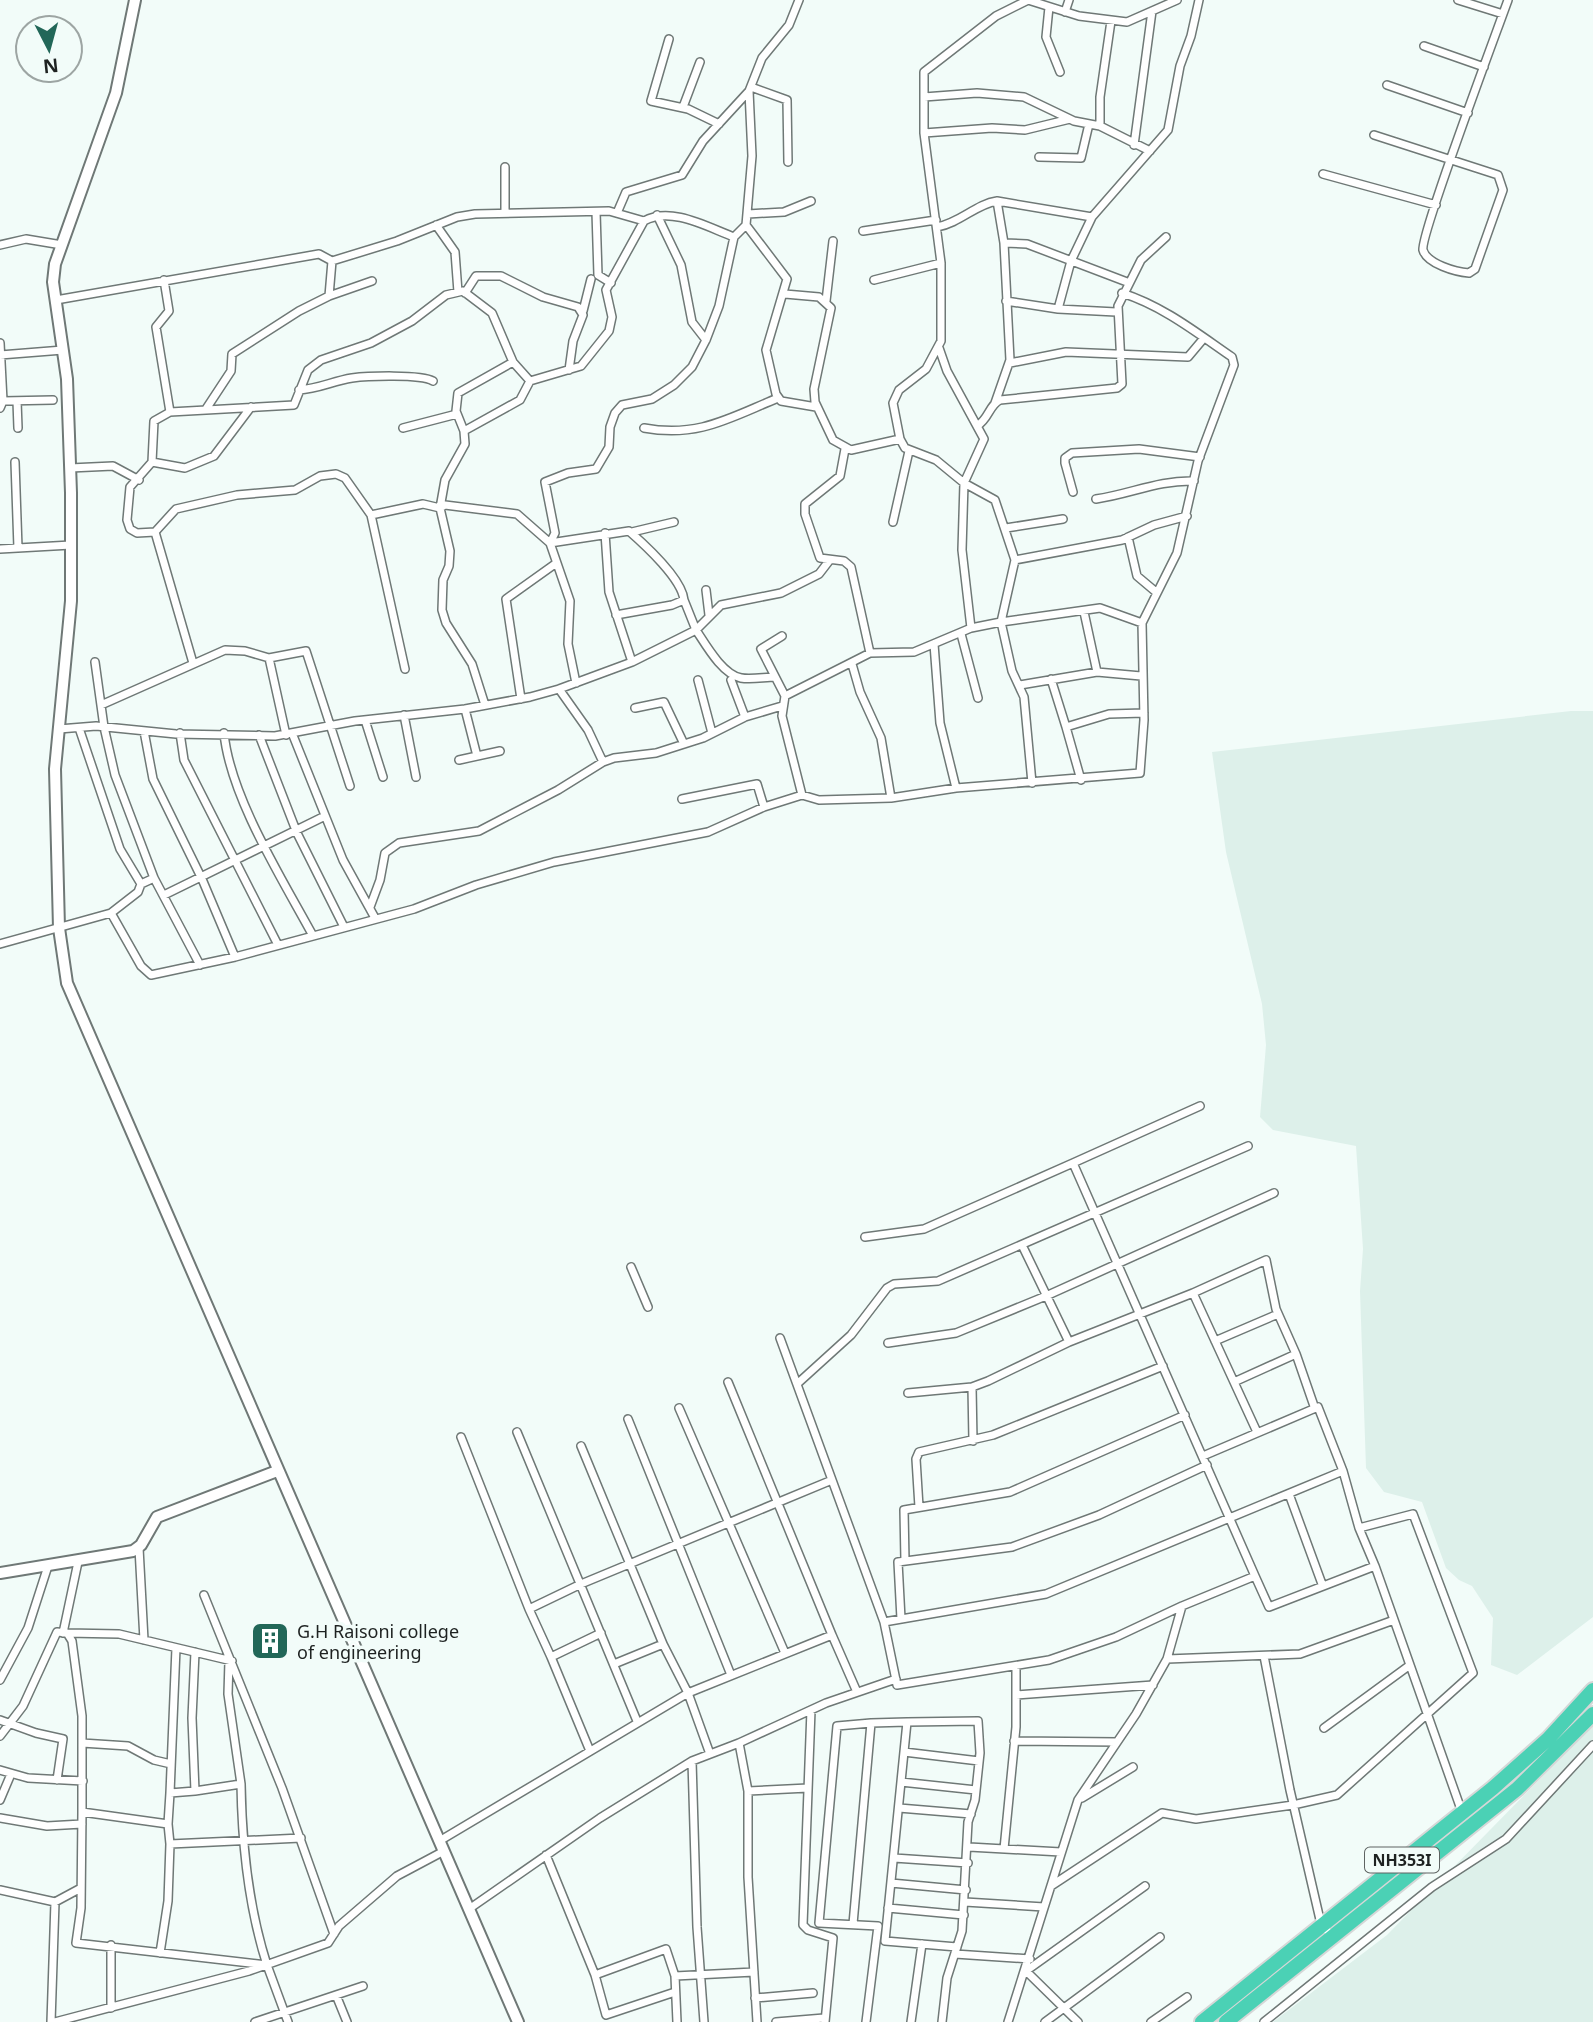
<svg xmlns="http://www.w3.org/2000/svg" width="1593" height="2022" font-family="'Noto Sans',sans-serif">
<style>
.built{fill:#ddf0ea}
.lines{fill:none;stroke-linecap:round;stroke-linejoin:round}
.street-casing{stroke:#6f7876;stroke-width:10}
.secondary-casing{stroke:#6f7876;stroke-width:14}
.highway-casing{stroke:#d6d7d7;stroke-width:18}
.street{stroke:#fff;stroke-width:7}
.secondary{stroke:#fff;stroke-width:10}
.highway{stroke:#4bd1b5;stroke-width:14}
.labels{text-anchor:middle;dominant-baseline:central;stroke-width:7;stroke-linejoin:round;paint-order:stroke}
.shield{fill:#f2fcf9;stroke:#5e6362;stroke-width:2}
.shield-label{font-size:16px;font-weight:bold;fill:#1e2221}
.poi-label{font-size:18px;fill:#1e2221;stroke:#f2fcf9;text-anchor:start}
</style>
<rect width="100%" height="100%" fill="#f2fcf9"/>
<path class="built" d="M1571 711H1593V1617L1517 1675 1491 1665 1493 1618 1472 1586 1459 1580 1446 1568 1422 1502 1384 1492 1366 1468 1360 1291 1363 1249 1356 1146 1273 1130 1260 1117 1266 1045 1262 1004 1226 852 1212 752Z
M1593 1725V2022H1273L1387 1935Z"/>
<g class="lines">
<defs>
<path id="street" d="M1458 0 1503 14
M1049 7 1046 37 1060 72
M1065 12 1069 0
M669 39 651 101 688 109 719 124
M1424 46 1484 67
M1387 85 1468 113
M751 87 787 100 788 162
M924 97 977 93 1024 97 1074 121 1100 126 1150 151
M683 107 700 62
M1100 126V97L1111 21
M924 133 992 128 1025 130 1070 119
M1374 135 1498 175 1503 190 1475 269 1469 273C1456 272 1427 264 1423 250 1420 236 1497 31 1508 0
M1134 145 1152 11
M1039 157 1081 158 1089 124
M505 167V211
M1323 174 1436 205
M596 212 598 275 611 283
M617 213 626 192 682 175 703 141 749 91
M748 214 784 212 811 201
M657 215 681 265 692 322 706 340
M436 225 455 252 458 292
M746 225 787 279 766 350 776 394 781 401 816 407
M937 227C960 223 976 204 997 201L1092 217
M863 231 936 220
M1004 243 1027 244 1127 282
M0 245 26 239 62 245
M164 280 169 311 156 327 170 412
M874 280 941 263
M465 293 476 276H501L543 297 578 307 583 315 573 341 569 370
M785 294 819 297 831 308 814 389 815 402 833 440 851 450 900 439
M329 296 372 281
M56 300 319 254 332 261 397 241 457 217 475 214 609 211 644 221C671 206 707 227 734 237
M826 301 833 241
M1006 301 1058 309 1116 312
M1058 309 1071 261 1092 217 1168 130 1180 66 1191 36 1199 0
M583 311 591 279
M0 343 3 401 0 408
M939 348 947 371 984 439 964 483 962 550 971 628
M0 355 63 350
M1010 363 1066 352 1188 357 1204 338
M299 390C318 389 333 381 352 378 367 376 421 374 433 381
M3 401 53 400
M17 401 18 428
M995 403 1010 360 1004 243 997 201
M206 409 231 371 232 354 299 311 329 296 332 261
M977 426C989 419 989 405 1000 400L1117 388 1122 384 1118 306 1141 260 1166 237
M403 428 457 414
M644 428C698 438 729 418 778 398
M464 431 520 400 530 381
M845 449 840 476 805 504V514L820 558 844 561 851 567 870 653
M15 462 18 548
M152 462 185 468 214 456 251 407
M70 468 113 466 139 480
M1073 492 1065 463V458L1072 453 1139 449 1200 457
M1096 499C1131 494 1158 480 1194 481
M893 522 909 451
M1006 528 1063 519
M155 532 176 509 237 495 295 490 320 476 336 474 345 478 371 515
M632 532 674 522
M605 533 609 592 632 662
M1128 537 1137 576 1156 592
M550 543 555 533 545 482 568 473 596 469 609 447 610 427 615 413 622 405 652 399 674 385 692 367 706 340 719 306 734 237 746 225 752 156 749 91 762 58 789 25 799 0
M550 543 629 531C645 545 682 579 684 600L672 605 616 615
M0 549 71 545
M1015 560 1122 540 1154 525 1187 516
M706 590 709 615
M684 600 696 630 721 605 781 593 819 574 829 561
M1084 612 1097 672
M961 634 978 698
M782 636 761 649 785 696
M934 644 940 723 956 788
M269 658 286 735
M95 662 104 727 115 775 154 878 200 965
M193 663 155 532 137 533 130 529 127 520 130 487 152 462 154 421 170 412 294 405 308 370 321 360 371 343 412 321 446 295 463 291 492 313 513 362
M852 664 860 692 881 738 891 798
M405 669 371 515 423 504 440 508 445 480 465 444 464 431 456 411 458 393 513 362 530 381 581 366 609 331 612 317 606 290 644 221
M1051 679 1066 727
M698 680 712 733
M731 680 745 717
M1020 685 1097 672 1141 676
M559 689 588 730 603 762
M521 699 506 599 555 564
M101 705 225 650 245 651 269 658 306 651 350 786
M485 705 472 664 446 623 442 610 443 580 449 566 450 551 440 508 445 505 517 514 550 543 570 601 568 644 576 683
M635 708 664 702 684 744
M465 709 477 756
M404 715 416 777
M365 720 383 777
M79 728 120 849 141 884 154 878
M59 729 96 726 176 734 275 736 355 721 465 709 530 697 559 689 632 662 696 630C706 645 722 674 741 678 751 680 765 677 775 677
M144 731 153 779 202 879 235 957
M180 733 184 760 278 945
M224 733C230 796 281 877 312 934
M292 733 343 860 375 918
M259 735 297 833 344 927
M459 760 500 751
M1081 780 1066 727 1109 714 1144 713
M1032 783 1024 697 1012 671 1001 622 1100 608 1142 623
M802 795 782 716 785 696 870 653 914 652 971 628 1001 622 1015 560 995 500 964 483 936 460 905 448 900 439 893 403 899 390 926 369 941 341V263L924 133V72L996 16 1028 0 1079 16 1127 22 1177 0
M682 799 757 784 764 807
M164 895 325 816
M370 907 380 880 385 853 399 843 479 831 558 790 603 762 614 758 656 753 703 738 745 717 782 706
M111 913 138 892 141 884
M0 944 111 913 141 966 151 975 235 957 414 909 476 885 554 862 708 832 764 807 802 795 819 800 891 798 956 788 1140 773 1144 720 1142 623 1177 553 1198 461 1234 365 1232 357C1197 333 1163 306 1122 293
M1073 1163 1200 1106
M865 1237 924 1229 1073 1163 1255 1576 1182 1606 1167 1659 1136 1714 1078 1800 1008 2022
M1022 1245 1069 1342
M631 1267 648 1307
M1193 1293 1257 1432
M780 1338 884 1622
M1215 1341 1278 1314
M888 1343 956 1333 1046 1296 1274 1193
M728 1382 832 1635
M1234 1382 1296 1354
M797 1384 851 1335 887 1288 894 1284 938 1281 1248 1146
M972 1387 973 1441
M908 1393 972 1387 988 1381 1069 1342 1193 1293 1266 1260 1276 1309 1296 1354 1314 1406
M679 1408 785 1653
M628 1419 731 1675
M517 1432 637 1721
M461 1437 529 1609 581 1584 832 1480
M581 1446 663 1644 688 1693 710 1754
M1203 1456 1318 1407 1343 1471
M1289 1494 1322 1584
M919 1507 916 1459 919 1452 993 1435 1163 1366
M139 1548 144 1640
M905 1561 904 1510 1010 1492 1185 1415
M1255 1576 1269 1607 1375 1566 1463 1815
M204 1595 282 1788 334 1934
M1182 1606 1116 1637 1049 1660 897 1685 884 1622 1046 1594 1343 1471 1359 1528
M529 1609 551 1657 601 1633
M901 1619 898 1562 1012 1547 1099 1515 1207 1465
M63 1633 78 1562
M67 1633 119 1634 232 1661
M195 1652 192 1718 195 1791 241 1784C242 1846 248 1906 267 1965
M1264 1656 1290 1790 1321 1924 1332 1936
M551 1657 590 1751
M1167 1659 1300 1654 1394 1620
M229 1661 228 1694 241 1784
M614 1664 663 1644
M0 1680 28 1628 48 1566
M1016 1695 1153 1685
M811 1710 803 1925 808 1930 833 1938 825 2022
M0 1720 36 1733 63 1739 57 1780
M871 1723 907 1722
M1324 1728 1410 1665
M0 1736 23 1706 57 1632 67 1633 72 1641 82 1716V1812
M1014 1741 1117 1742
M82 1743 128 1746 154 1760 171 1764
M904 1752 979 1761
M0 1770 28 1778 83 1781
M901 1782 976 1790
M195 1791 170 1793 168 1824 82 1812 81 1908 76 1943 267 1965 288 2022
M748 1791 808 1788
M170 1793 176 1648
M1082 1798 1133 1767
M0 1800 11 1774
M899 1808 971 1814
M0 1818 47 1826 82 1824
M168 1824 170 1844
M441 1840 688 1693 832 1635 857 1692
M969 1847 1061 1852
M1004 1849 1016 1727V1666
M546 1855 595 1975
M894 1858 968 1863
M891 1883 966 1890
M1051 1886 1162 1813 1196 1819 1293 1805 1337 1795 1473 1673 1413 1514 1359 1528 1375 1566
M0 1890 55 1902 51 2022
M55 1902 81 1888
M965 1902 1044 1907
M888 1908 964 1915
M469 1909 600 1818 692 1761
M853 1924 871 1723 837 1726 819 1923 878 1926 866 2022
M160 1953 168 1901 170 1844 301 1838
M955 1954 1030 1959
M675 1976 677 2022
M675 1992 606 2015 595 1975 666 1949 675 1976 754 1972
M336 1995 347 2022
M755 1998 813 1993
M111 2008V1945
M55 2022 249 1971 328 1943 339 1926 397 1876 444 1851
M255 2022 363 1986
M704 2022 697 1927 692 1761 739 1743
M757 2022 748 1877V1791L739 1743 826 1703 896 1679
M776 2022 824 2018
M911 2022 922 1944
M942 2022 947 1978 962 1931 968 1822 975 1800 980 1753 978 1721 907 1722 885 1941 957 1947
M1045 2022 1160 1937
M1078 2022 1026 1971 1145 1886
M1151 2022 1187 1997
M1264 2022 1432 1887 1506 1839 1593 1745"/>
<path id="secondary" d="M135 0 116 93 55 264 53 282 67 379 71 493V601L55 769 59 928 67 983 518 2022
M0 1573 133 1551 141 1545 157 1517 277 1471"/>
<path id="highway" d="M1202 2022 1493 1788 1548 1739 1593 1690
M1226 2022 1517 1789 1593 1714"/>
</defs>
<use href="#street" class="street-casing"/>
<use href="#secondary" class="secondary-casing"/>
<use href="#highway" class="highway-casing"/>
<use href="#street" class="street"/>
<use href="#secondary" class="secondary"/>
<use href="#highway" class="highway"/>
</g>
<defs>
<symbol id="building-square" viewBox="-11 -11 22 22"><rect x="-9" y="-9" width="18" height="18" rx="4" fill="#226758" stroke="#f2fcf9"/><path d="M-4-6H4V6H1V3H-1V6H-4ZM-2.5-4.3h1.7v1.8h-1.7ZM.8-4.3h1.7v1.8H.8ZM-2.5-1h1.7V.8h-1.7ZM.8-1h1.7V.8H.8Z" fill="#fff"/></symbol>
</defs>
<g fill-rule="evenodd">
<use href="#building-square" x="248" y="1619" width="44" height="44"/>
</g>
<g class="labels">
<rect class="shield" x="1365" y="1847.5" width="74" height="25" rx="5"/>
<g class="shield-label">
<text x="1402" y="1860">NH353I</text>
</g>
<g class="poi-label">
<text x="297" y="1631">G.H Raisoni college<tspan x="297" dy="21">of engineering</tspan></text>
</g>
</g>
<g transform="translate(49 49) rotate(174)"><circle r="33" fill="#f2fcf9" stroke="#9da5a3" stroke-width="2"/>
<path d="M0-5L12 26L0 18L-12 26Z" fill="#226758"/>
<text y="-10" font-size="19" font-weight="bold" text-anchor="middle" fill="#1e2221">N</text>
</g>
</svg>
